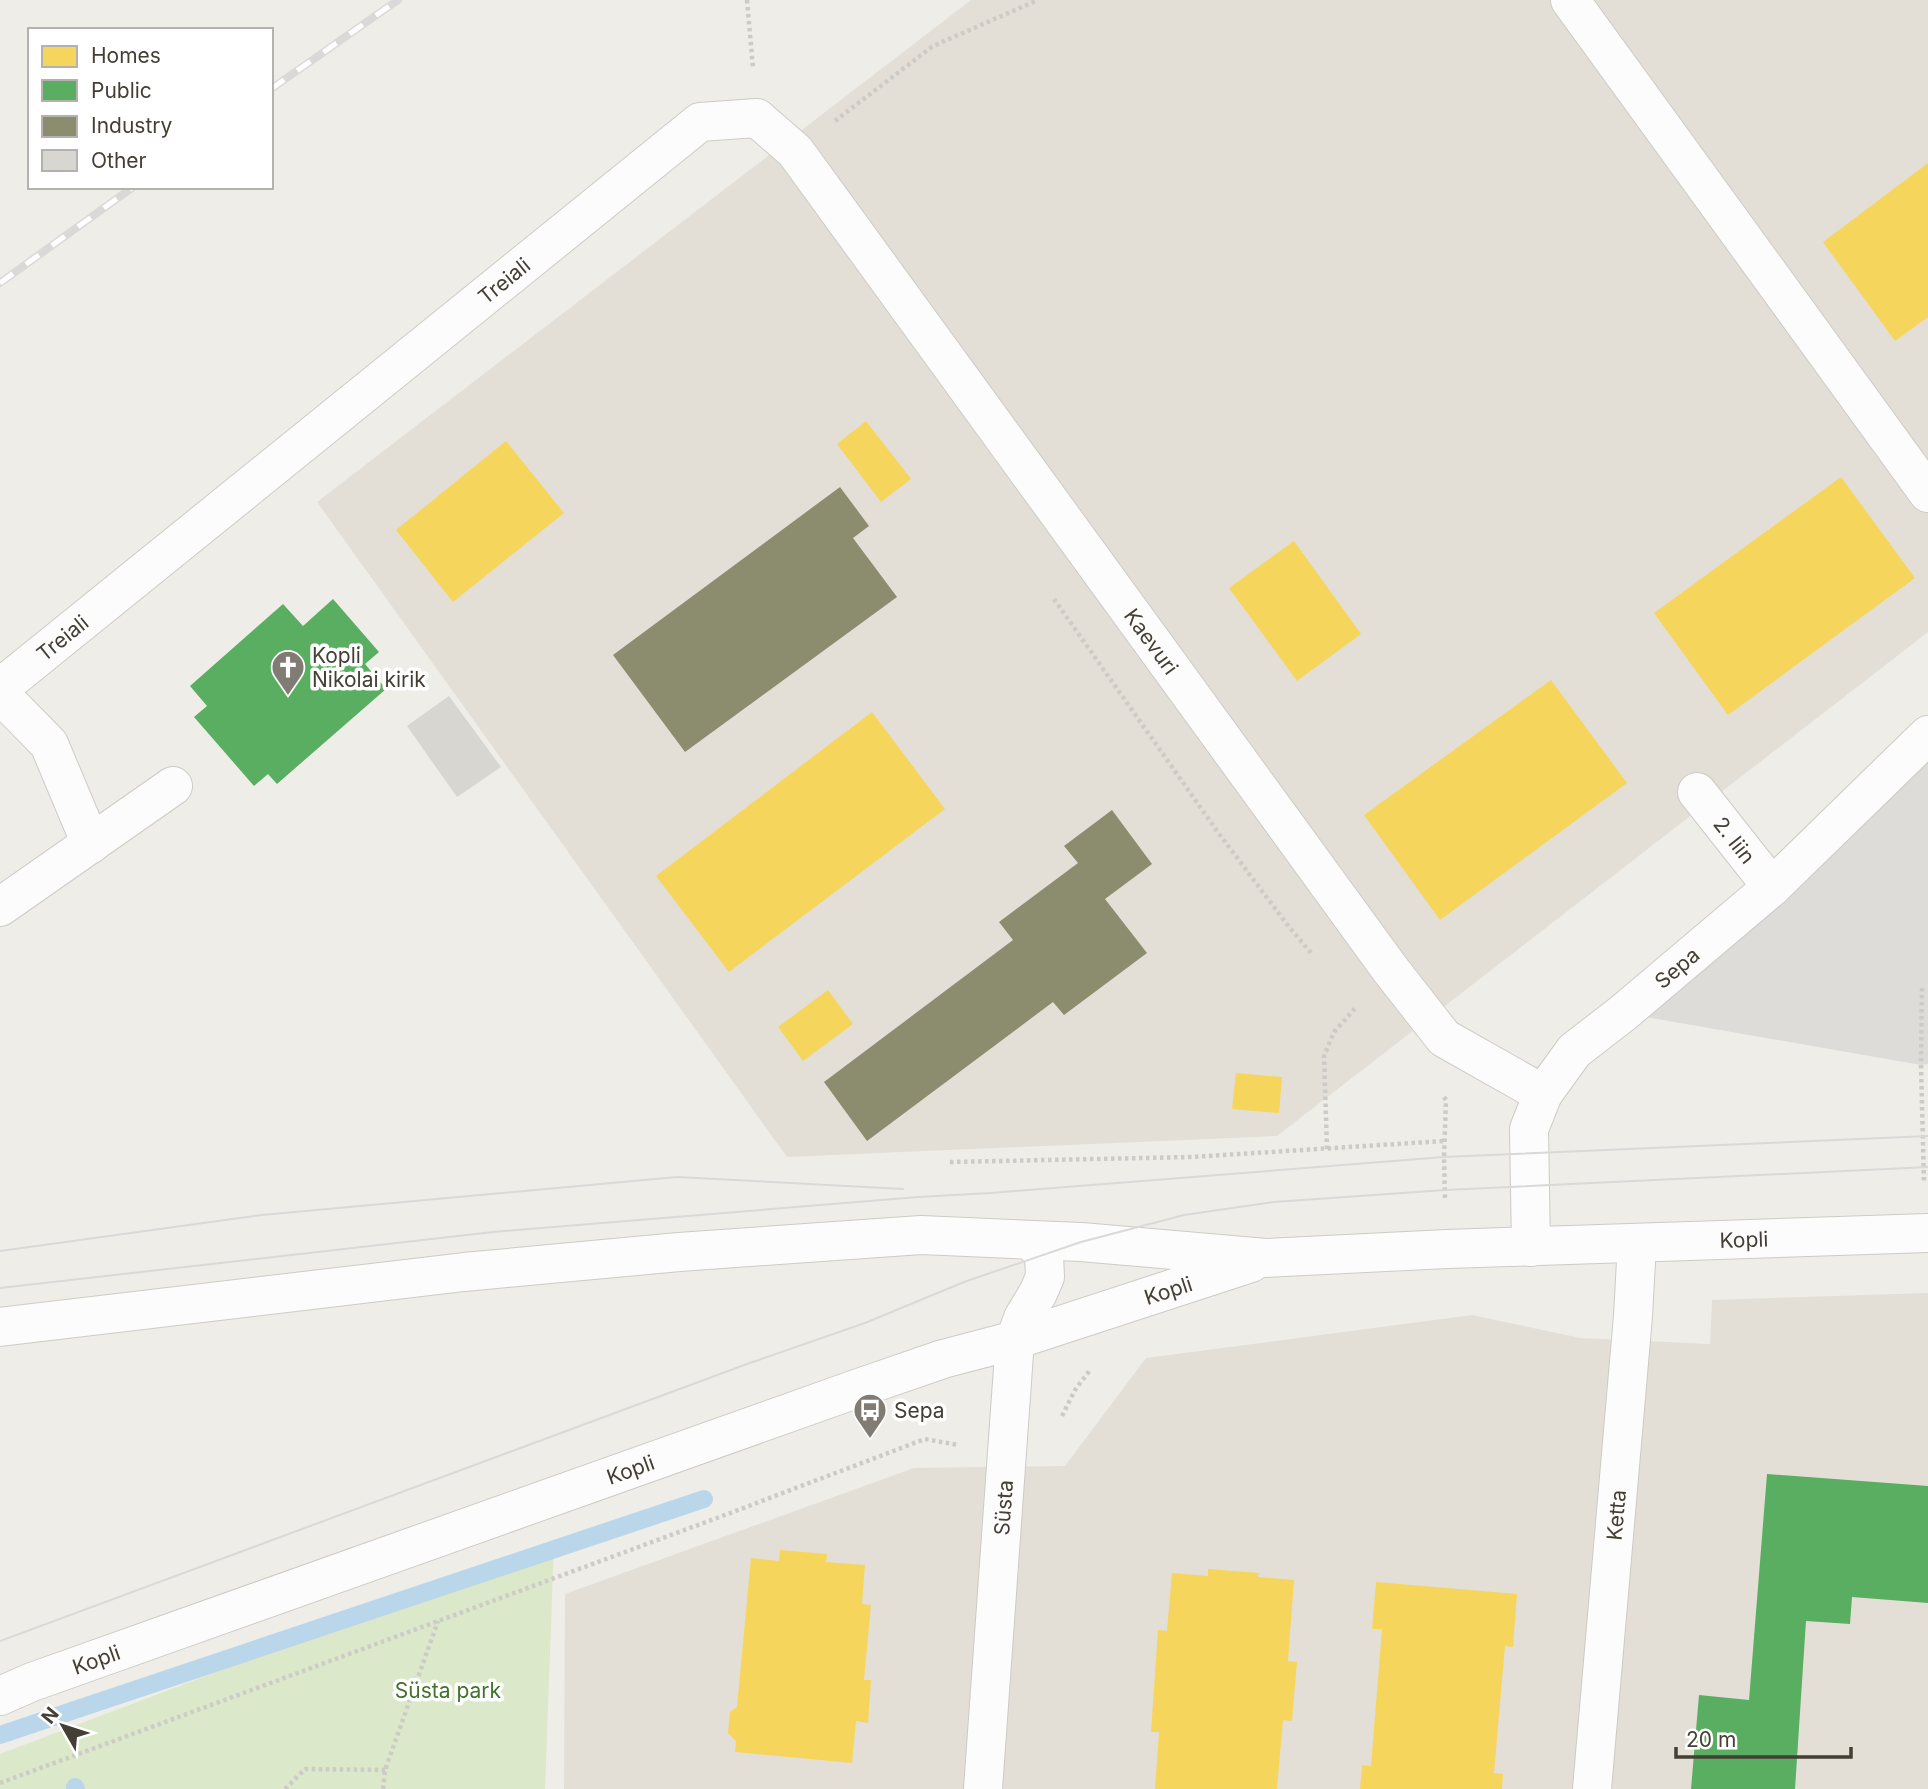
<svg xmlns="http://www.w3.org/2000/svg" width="1928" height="1789" font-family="Inter,sans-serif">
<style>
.residential{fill:#e3dfd6}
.green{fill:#dbe8c9}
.parking{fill:#dedcd8}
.homes{fill:#f6d55c}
.public{fill:#5aae61}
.industry{fill:#8c8c6e}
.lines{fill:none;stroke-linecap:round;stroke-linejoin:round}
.stream{stroke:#bad6eb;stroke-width:18}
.building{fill:#d8d6d1}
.minor-casing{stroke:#cdcbc6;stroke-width:40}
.path{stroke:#cdcbc7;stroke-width:4.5;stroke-dasharray:3.5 3.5;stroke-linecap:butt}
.minor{stroke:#fdfcfc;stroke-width:38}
.tram{stroke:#d9d9d8;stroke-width:2}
.rail-casing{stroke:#d9d9d8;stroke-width:8}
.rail{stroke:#fff;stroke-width:5;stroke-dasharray:16;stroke-linecap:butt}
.labels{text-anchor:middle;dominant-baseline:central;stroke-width:7;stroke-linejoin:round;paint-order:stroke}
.street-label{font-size:21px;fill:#443f35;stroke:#fff}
.poi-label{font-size:21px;fill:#443f35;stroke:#fff;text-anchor:start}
.park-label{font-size:21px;fill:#44722c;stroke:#fff}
</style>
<rect width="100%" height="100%" fill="#efede8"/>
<path class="residential" d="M971 0H1928V632L1277 1136 787 1157 317 502Z
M1928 1293V1789H564L565 1594 914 1468 1065 1466 1146 1358 1472 1315 1580 1338 1710 1344 1712 1300Z"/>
<path class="green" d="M554 1544 545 1789H0V1754Z"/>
<path class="parking" d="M1928 735V1064L1921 1065 1623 1013Z"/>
<path class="homes" d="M1928 163V317L1895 341 1823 242Z
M866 421 911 479 881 502 837 444Z
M506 441 564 513 453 602 396 530Z
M1841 477 1915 578 1728 715 1654 613Z
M1294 541 1361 634 1297 681 1229 588Z
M1551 680 1627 783 1440 920 1364 815Z
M872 712 945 809 729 972 656 876Z
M828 990 853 1024 803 1061 778 1027Z
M1236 1073 1282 1077 1279 1113 1232 1109Z
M780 1550 827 1554 826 1562 865 1565 862 1604 871 1605 864 1680H871L868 1723 856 1721 852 1763 735 1752 736 1741 728 1733 730 1712 737 1707 751 1558 779 1561Z
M1208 1569 1259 1573 1258 1577 1294 1580 1288 1661 1297 1662 1292 1721 1283 1720 1277 1789H1155L1159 1732H1151L1158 1630 1167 1631 1172 1573 1208 1576Z
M1376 1582 1517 1594 1513 1647 1505 1646 1494 1773 1503 1774 1502 1789H1360L1362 1765 1371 1766 1382 1629H1372Z"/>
<path class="public" d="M333 599 379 652 365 664 386 689 277 784 268 774 254 786 194 717 207 706 190 686 283 604 303 626Z
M1767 1474 1928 1486V1603L1852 1597 1850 1624 1806 1621 1795 1789H1691L1699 1695 1749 1700Z"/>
<path class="industry" d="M840 487 869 526 853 538 897 597 685 752 613 655Z
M1112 810 1152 864 1105 899 1147 953 1064 1015 1053 1002 867 1141 824 1082 1013 940 999 922 1078 863 1064 846Z"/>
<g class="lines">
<path class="stream" d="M0 1735 704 1499
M75 1787 76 1789"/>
</g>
<path class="building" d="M449 696 501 767 457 797 407 726Z"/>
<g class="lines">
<defs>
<g id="minor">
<path d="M1570 0 1928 493"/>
<path id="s1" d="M0 688 700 122 757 118 795 151 1390 969 1444 1038 1543 1094"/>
<path d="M0 694 49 744 91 844"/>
<path id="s2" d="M1697 792 1772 887"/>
<path d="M0 907 173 786"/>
<path id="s3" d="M1531 1247 1529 1129 1543 1094 1574 1051 1623 1013 1772 887 1928 735"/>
<path id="s4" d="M0 1327 464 1272 679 1252 921 1235 1081 1242 1266 1258 1447 1249 1928 1233"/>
<path id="s5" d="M0 1696 32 1682 853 1390 943 1359 1015 1340 1251 1263"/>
<path id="s6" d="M983 1789 1015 1340 1023 1318 1038 1293 1045 1277 1044 1255 1031 1240"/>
<path id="s7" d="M1592 1789 1633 1316 1637 1243"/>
</g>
</defs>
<use href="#minor" class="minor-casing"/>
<path class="path" d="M747 0 753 68
M835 121 933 46 1038 0
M1054 599 1217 831 1289 927 1312 954
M1922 988 1921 1065 1924 1183
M1444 1097 1446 1100 1444 1157 1445 1199
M1327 1149 1324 1056 1334 1032 1357 1006
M950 1162 1192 1157 1444 1141
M1062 1416 1075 1390 1090 1370
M0 1783 717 1518 925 1439 958 1445
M285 1789 305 1769 385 1770
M383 1789 385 1770 438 1621"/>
<use href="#minor" class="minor"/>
<path class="tram" d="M0 1251 262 1215 677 1177 903 1189
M0 1288 493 1232 918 1197 991 1193 1444 1157 1928 1136
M0 1641 747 1364 865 1323 964 1282 1081 1242 1184 1215 1274 1202 1445 1190 1928 1167"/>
<defs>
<path id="rail" d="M271 89 398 0
M0 283 133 187"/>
</defs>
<use href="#rail" class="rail-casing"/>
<use href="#rail" class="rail"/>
</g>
<defs>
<symbol id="church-pin" viewBox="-11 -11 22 30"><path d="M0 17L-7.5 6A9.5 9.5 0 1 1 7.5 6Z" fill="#807c74" stroke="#fff"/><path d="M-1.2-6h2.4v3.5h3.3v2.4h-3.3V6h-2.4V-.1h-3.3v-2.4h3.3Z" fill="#fff"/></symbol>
<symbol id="bus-pin" viewBox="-11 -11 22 30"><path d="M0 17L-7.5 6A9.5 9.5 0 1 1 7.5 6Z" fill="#807c74" stroke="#fff"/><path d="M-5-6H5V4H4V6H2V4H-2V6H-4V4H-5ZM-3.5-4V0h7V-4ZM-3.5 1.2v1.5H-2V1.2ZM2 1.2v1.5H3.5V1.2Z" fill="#fff"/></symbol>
</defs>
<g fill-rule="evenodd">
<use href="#church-pin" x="269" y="648" width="38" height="52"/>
<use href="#bus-pin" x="851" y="1391" width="38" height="52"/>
</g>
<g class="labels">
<g class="street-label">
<text stroke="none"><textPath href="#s1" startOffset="648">Treiali</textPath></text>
<text stroke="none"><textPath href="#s1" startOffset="80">Treiali</textPath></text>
<text stroke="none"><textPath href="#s1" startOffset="1614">Kaevuri</textPath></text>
<text stroke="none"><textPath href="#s2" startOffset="61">2. liin</textPath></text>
<text stroke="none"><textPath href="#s3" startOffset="341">Sepa</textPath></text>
<text stroke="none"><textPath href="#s4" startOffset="1750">Kopli</textPath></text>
<text stroke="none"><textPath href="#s5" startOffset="1237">Kopli</textPath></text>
<text stroke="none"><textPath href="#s5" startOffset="670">Kopli</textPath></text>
<text stroke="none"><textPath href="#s6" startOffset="282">Süsta</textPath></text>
<text stroke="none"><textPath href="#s7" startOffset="275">Ketta</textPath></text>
<text stroke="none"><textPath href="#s5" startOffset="103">Kopli</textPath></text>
</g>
<g class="poi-label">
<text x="312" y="655">Kopli<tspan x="312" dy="24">Nikolai kirik</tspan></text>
<text x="894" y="1410">Sepa</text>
</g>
<g class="park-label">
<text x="448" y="1690">Süsta park</text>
</g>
</g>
<rect x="28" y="28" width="245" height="161" fill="#ffffff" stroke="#b4b2ae" stroke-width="2"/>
<rect x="42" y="46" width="35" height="21" fill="#f6d55c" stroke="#b4b2ae" stroke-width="2"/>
<text x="91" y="63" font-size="21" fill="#443f35">Homes</text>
<rect x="42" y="80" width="35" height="21" fill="#5aae61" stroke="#b4b2ae" stroke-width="2"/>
<text x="91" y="98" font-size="21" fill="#443f35">Public</text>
<rect x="42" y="116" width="35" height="21" fill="#8c8c6e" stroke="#b4b2ae" stroke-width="2"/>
<text x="91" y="133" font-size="21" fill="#443f35">Industry</text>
<rect x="42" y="150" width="35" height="21" fill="#d8d6d1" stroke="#b4b2ae" stroke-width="2"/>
<text x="91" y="168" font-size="21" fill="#443f35">Other</text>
<g transform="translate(63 1726) rotate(309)" stroke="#ffffff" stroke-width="5" paint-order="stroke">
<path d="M0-5L12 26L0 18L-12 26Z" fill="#443f35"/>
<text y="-10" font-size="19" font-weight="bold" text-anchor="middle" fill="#443f35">N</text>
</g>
<path d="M1676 1747v10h175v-10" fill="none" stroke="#443f35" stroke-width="3.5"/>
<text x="1686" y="1747" font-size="21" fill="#443f35" stroke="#ffffff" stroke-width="5" paint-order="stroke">20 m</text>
</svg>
